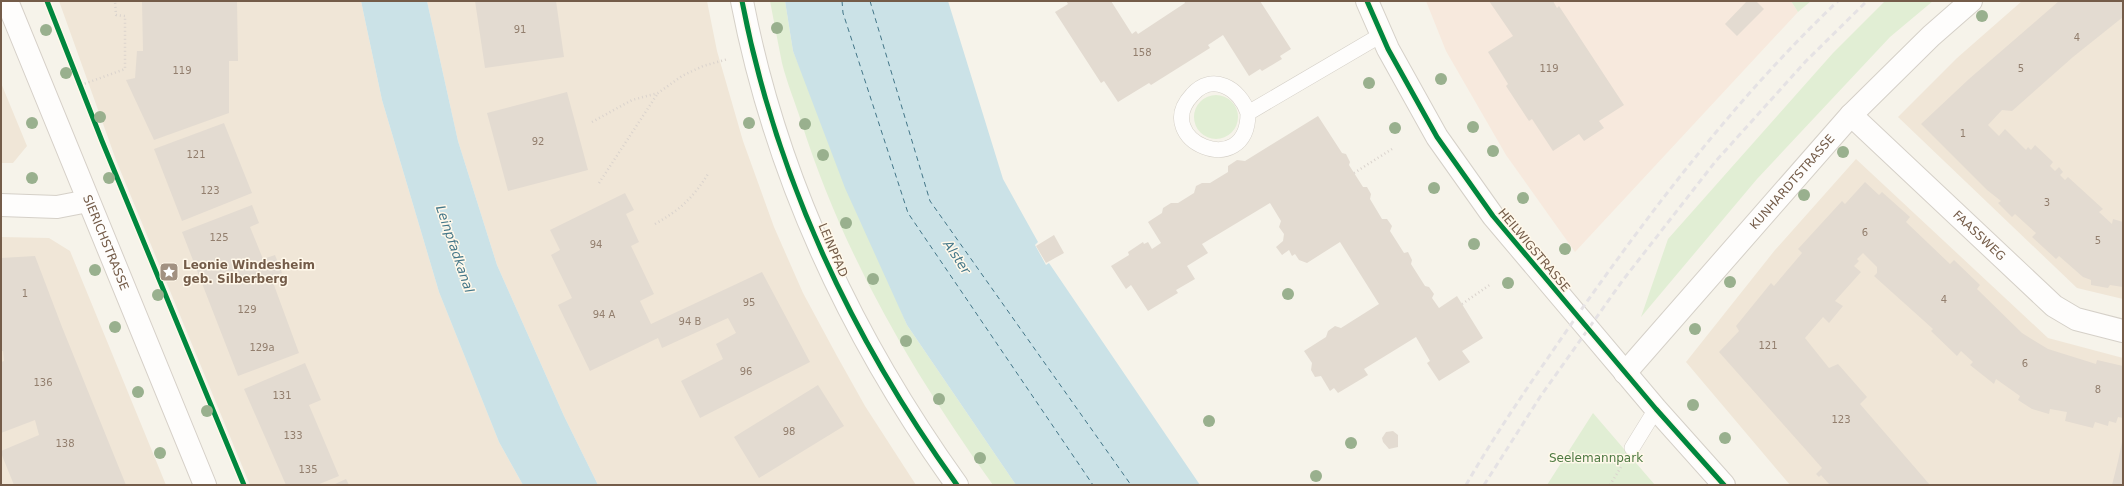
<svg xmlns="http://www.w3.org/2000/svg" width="2124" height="486" font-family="'DejaVu Sans',sans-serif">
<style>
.residential{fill:#f0e6d7}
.commercial{fill:#f7e9dd}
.green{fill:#e1eed4}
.water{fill:#cbe2e7}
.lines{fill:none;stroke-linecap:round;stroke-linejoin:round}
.ferry{stroke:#437688;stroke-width:1;stroke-dasharray:5 4;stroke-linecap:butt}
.building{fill:#e3dbd1}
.lane-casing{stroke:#d5d0c8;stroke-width:16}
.street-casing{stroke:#d5d0c8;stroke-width:24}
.secondary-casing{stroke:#d6d0c8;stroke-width:24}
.path{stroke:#dad3cd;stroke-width:2.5;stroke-dasharray:1 3;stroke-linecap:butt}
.lane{stroke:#fefdfc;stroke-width:15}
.street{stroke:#fefdfc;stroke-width:22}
.secondary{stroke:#fefdfc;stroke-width:22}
.rail{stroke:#e5e2e4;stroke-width:3;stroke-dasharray:6 4;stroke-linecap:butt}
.cycleway-casing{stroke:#fff8ea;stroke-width:8}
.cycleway{stroke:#00873e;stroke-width:5}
.tree{fill:#99b08e}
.labels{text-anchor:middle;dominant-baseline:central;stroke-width:3;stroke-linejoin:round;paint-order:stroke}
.number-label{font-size:10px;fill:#927e6d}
.street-label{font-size:12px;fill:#745c49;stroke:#fff8ea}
.poi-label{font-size:12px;font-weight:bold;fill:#745c49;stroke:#fff8ea;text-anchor:start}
.park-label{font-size:12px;fill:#4d7a42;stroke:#fff8ea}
.water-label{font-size:13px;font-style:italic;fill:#437688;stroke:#fff8ea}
</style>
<rect width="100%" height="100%" fill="#f6f3ea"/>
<path class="residential" d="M59 1H361L382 100 439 292 499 442 523 485H250L116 160Z
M427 1H707L717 51 743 141 774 227 803 293 837 356 865 406 916 485H598L564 416 497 265 458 141Z
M2022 1H2123V299L2077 288 1898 117 1957 58Z
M1 83 27 146 13 163H1Z
M1856 159 2048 338 2123 358V485H1790L1686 362 1775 250Z
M1 237 49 238 70 251 166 485H1Z"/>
<path class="commercial" d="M1426 1H1791L1798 12 1575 252 1506 155 1446 51Z"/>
<path class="green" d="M770 1H785L793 51 907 325 1016 485H993C912 372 843 254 801 121 795 102 787 83 782 63 778 43 774 22 770 1Z
M1791 1H1811L1798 12Z
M1885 1H1933L1890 37 1757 179 1641 317 1668 239 1833 53Z
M1194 117a22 22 0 1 1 44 0a22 22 0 1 1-44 0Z
M1593 413 1655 485H1547Z"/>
<path class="water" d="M361 1H427L458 141 497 265 564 416 598 485H523L499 442 439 292 382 100Z
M785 1H948L1003 179 1038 242 1035 245 1046 265 1049 263 1200 485H1016L907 325 845 188 793 51Z"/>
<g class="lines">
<path class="ferry" d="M842 1 843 13 908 213 1093 485
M870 1 930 201 1131 485"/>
</g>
<path class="building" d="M142 1H237L238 61H229V113L154 140 126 80 135 78 137 51H143Z
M475 1H556L564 57 485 68Z
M1066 1H1111L1132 34 1136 31 1138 34 1185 3 1184 1H1260L1291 49 1280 56 1282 59 1262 71 1260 69 1249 76 1223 35 1208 45 1210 48 1151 85 1149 83 1118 102 1104 81 1101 83 1055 12 1068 4Z
M1489 1H1553L1557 8 1559 6 1624 105 1599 121 1604 128 1584 141 1579 134 1553 151 1532 119 1529 121 1506 86 1508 84 1488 52 1513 36Z
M1747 1H1756L1764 9 1737 36 1725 24Z
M2059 1H2123V17L2073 57 2012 111 2002 110 1988 125 1999 136 2005 129 2026 150 2028 147 2031 150 2035 145 2053 162 2050 166 2055 171 2059 167 2063 172 2060 175 2065 180 2068 177 2103 209 2099 212 2112 224 2113 219 2123 222V287L2110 285 2108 288 2091 285V280L2083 277 2059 256 2056 259 2032 237 2036 233 2015 214 2012 217 1998 203 2001 201 1987 190 1921 124 1969 79Z
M567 92 588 170 508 191 487 113Z
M1318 116 1342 153 1346 154 1350 162 1349 165 1363 187H1367L1371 194 1370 199 1382 219H1387L1392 226 1390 231 1404 253 1408 252 1412 260 1411 264 1425 286 1429 287 1434 294 1432 298 1439 308 1457 296 1483 338 1462 351 1470 362 1439 381 1427 363 1430 361 1416 337 1364 369 1368 375 1338 393 1334 388 1330 391 1321 376 1315 377 1311 370 1312 363 1304 351 1326 337 1328 331 1335 326 1341 328 1379 304 1340 242 1307 263 1299 260 1295 254 1292 256 1289 250 1282 255 1276 247 1283 241 1284 234 1279 227 1281 221 1270 203 1202 244 1208 253 1187 266 1195 279 1176 290 1178 293 1148 311 1131 285 1126 289 1111 266 1129 255 1128 252 1143 242 1144 244 1148 242 1152 249 1161 243 1148 222 1162 213 1163 208 1171 203H1178L1194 193 1196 186 1202 183H1210L1228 172V166L1237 160 1245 161Z
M224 123 252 193 182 221 154 149Z
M1865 182 1879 195 1882 192 1910 217 1906 222 1950 264 1954 260 1980 285 1977 289 2022 333 2048 349 2096 364 2097 360 2123 366V418L2118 417 2116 423 2109 421 2108 426 2095 422 2093 428 2065 421 2067 412 2050 409 2049 414 2032 409 2018 400 2020 396 1996 379 1994 384 1970 365 1973 362 1961 351 1957 356 1931 331 1933 329 1874 276 1877 273V267L1863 253 1857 259 1859 261 1854 266 1861 272 1835 301 1843 306 1829 323 1823 317 1805 338 1829 368 1838 364 1867 397 1860 404 1930 485H1827L1829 484 1821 475 1819 477 1816 474 1822 468 1719 352 1739 331 1736 326 1771 283 1774 286 1802 253 1798 249 1842 201 1845 204Z
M625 193 634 210 626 214 639 242 631 246 654 294 640 301 651 324 762 272 810 362 700 418 681 381 723 359 716 344 736 333 728 318 662 348 658 338 590 371 558 305 572 298 551 255 560 250 550 230Z
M252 205 259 223 250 227 263 259 275 255 282 273 271 277 299 353 238 376 182 232Z
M1054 235 1064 253 1046 263 1036 246Z
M35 256 62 327 126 485H14L1 453V451L39 435 35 420 1 433V362L4 361 3 351H1V258Z
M305 363 321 400 309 405 339 476 317 485H286L244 389Z
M818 385 844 426 759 478 734 437Z
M1393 431 1398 435V447L1389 449 1383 442 1382 438 1386 432Z
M2122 442 2123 485H2112L2118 461Z
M346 479 349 485H333Z"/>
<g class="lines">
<defs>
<path id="lane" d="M1248 113C1240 88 1212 72 1192 95 1150 140 1248 182 1248 113L1381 35
M1632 448 1656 409"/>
<g id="street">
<path d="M742 1C776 177 853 340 957 485"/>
<path d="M1367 1 1388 49 1437 137 1493 216 1656 409 1724 485"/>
<path id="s1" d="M1851 115 2054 306 2076 319 2123 331"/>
<path d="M1 205 57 207 88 201"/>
<path id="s2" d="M1625 373 1851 115 1931 36 1971 1"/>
</g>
<g id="secondary">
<path id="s3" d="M7 1 205 485"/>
</g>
</defs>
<use href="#lane" class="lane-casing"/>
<use href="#street" class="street-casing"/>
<use href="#secondary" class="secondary-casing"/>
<path class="path" d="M81 85 125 69V16L116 15 115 1
M592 122 632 100 658 93 682 76 703 66 728 59
M1354 173 1392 149
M599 183 658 93
M655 224C681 209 692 199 708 174
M1462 304 1491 284
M1610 485 1621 467"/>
<use href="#lane" class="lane"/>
<use href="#street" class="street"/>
<use href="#secondary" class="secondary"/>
<path class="rail" d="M1466 485C1501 424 1541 368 1581 310 1658 201 1741 93 1838 1
M1484 485 1540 397 1623 280 1715 162 1806 61 1867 1"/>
<defs>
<path id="cycleway" d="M47 1 102 141 244 485
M742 1C776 177 853 340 957 485
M1367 1 1388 49 1437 137 1493 216 1656 409 1724 485"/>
</defs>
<use href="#cycleway" class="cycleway-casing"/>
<use href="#cycleway" class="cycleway"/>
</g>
<g class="tree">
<circle cx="1982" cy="16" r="6"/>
<circle cx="777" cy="28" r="6"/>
<circle cx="46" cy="30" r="6"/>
<circle cx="66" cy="73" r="6"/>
<circle cx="1441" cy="79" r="6"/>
<circle cx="1369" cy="83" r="6"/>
<circle cx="100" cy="117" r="6"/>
<circle cx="32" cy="123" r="6"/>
<circle cx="749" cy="123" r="6"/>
<circle cx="805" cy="124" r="6"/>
<circle cx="1473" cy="127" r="6"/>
<circle cx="1395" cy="128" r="6"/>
<circle cx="1493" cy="151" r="6"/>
<circle cx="1843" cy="152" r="6"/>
<circle cx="823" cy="155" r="6"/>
<circle cx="32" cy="178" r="6"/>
<circle cx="109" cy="178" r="6"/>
<circle cx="1434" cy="188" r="6"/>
<circle cx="1804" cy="195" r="6"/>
<circle cx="1523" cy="198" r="6"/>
<circle cx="846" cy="223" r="6"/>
<circle cx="1474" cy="244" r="6"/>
<circle cx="1565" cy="249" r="6"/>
<circle cx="95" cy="270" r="6"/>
<circle cx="873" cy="279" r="6"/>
<circle cx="1730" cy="282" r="6"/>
<circle cx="1508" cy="283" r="6"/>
<circle cx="1288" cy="294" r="6"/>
<circle cx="158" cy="295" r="6"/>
<circle cx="115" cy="327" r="6"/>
<circle cx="1695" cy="329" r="6"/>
<circle cx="906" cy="341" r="6"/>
<circle cx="138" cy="392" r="6"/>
<circle cx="939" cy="399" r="6"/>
<circle cx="1693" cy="405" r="6"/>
<circle cx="207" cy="411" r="6"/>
<circle cx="1209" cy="421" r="6"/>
<circle cx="1725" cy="438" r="6"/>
<circle cx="1351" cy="443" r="6"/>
<circle cx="160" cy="453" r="6"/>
<circle cx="980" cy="458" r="6"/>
<circle cx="1316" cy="476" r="6"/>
</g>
<defs>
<symbol id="sight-square" viewBox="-11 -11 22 22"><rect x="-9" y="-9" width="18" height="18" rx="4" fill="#a29181" stroke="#fff8ea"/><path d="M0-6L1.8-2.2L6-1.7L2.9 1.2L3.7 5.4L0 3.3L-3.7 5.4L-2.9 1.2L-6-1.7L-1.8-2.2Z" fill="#fff"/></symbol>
</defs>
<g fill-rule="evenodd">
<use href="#sight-square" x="158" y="261" width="22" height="22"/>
</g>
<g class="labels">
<g class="number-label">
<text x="520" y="29">91</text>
<text x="2077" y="37">4</text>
<text x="1142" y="52">158</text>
<text x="1549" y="68">119</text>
<text x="2021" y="68">5</text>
<text x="182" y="70">119</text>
<text x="1963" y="133">1</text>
<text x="538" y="141">92</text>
<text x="196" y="154">121</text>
<text x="210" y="190">123</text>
<text x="2047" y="202">3</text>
<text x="1865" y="232">6</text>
<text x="219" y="237">125</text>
<text x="2098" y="240">5</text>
<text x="596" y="244">94</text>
<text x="25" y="293">1</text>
<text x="1944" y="299">4</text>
<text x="749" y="302">95</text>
<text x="247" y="309">129</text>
<text x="604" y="314">94 A</text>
<text x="690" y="321">94 B</text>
<text x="1768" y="345">121</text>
<text x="262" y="347">129a</text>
<text x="2025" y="363">6</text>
<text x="746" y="371">96</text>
<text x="43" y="382">136</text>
<text x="2098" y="389">8</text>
<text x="282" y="395">131</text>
<text x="1841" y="419">123</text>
<text x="789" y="431">98</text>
<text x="293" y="435">133</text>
<text x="65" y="443">138</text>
<text x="308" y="469">135</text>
</g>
<g class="street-label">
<text stroke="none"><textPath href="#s2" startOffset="254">KUNHARDTSTRASSE</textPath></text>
<text stroke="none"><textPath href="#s1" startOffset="176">FAASSWEG</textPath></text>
<text stroke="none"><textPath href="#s3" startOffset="261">SIERICHSTRASSE</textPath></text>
<text transform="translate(833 250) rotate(67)">LEINPFAD</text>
<text transform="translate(1534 250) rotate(50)">HEILWIGSTRASSE</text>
</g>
<g class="poi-label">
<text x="183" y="265">Leonie Windesheim<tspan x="183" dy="14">geb. Silberberg</tspan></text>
</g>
<g class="park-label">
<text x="1596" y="458">Seelemannpark</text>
</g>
<g class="water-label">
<text transform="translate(455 249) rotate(71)">Leinpfadkanal</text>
<text transform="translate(957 257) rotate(56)">Alster</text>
</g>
</g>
<rect width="2124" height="486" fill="none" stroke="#745c49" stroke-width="4"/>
</svg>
